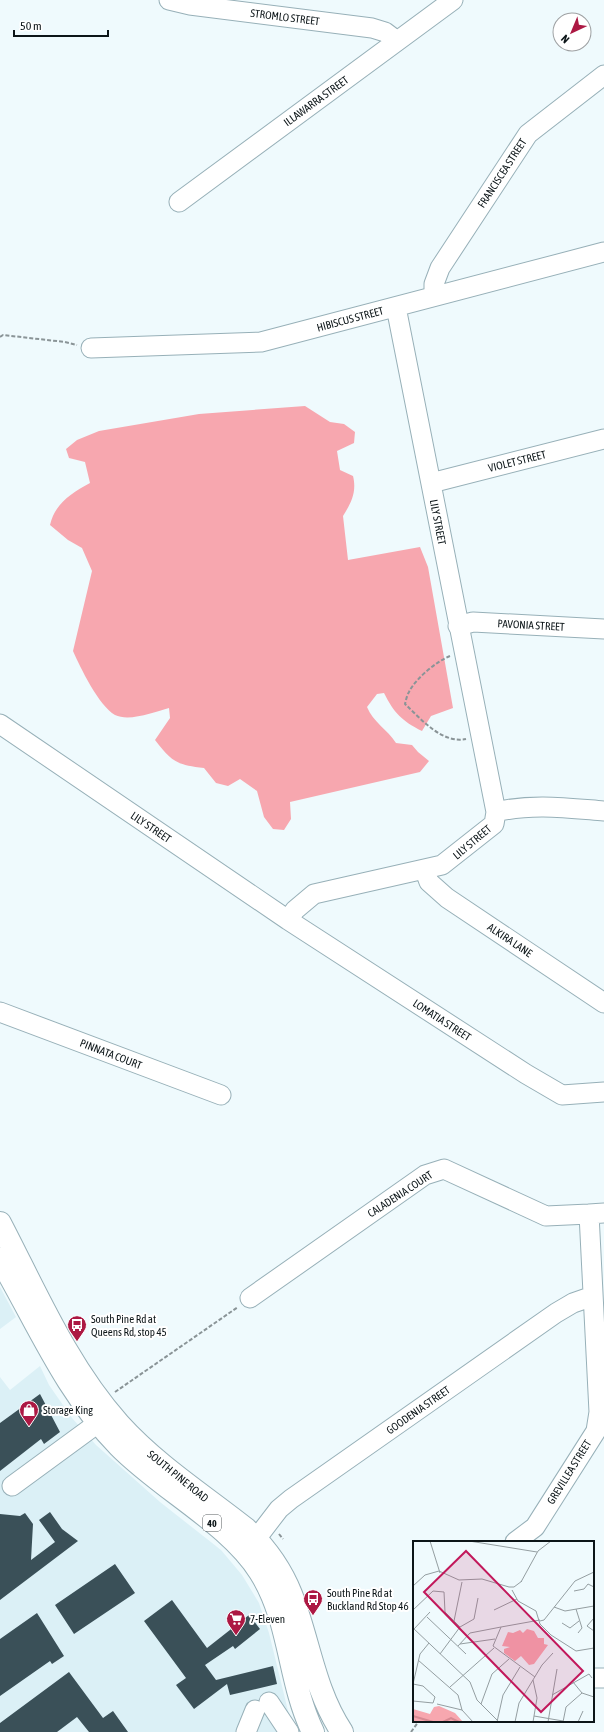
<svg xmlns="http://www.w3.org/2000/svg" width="604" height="1732" font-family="'Asap Condensed',sans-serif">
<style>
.built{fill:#dbf0f6}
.forest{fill:#f7a7af}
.building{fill:#3a5058}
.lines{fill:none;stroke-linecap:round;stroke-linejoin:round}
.minor-casing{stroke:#97b0b8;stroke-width:21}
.major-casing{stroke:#97b0b8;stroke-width:24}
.path{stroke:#8a9497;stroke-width:2;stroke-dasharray:4 2;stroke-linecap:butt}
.minor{stroke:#fff;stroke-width:19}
.major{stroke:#fff;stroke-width:22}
.labels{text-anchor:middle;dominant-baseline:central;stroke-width:4;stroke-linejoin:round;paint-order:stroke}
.shield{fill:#fff;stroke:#555b5d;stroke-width:1}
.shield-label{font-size:10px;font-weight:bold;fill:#0c1518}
.street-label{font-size:11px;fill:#0c1518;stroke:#fff}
.poi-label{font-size:11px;fill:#0c1518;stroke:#fff;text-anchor:start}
.inset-river{fill:none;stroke:#d78992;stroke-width:2}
.inset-road{fill:none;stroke:#949ea1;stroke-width:1}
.view{fill:#c2185b;fill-opacity:0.15;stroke:#c2185b;stroke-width:2}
.inset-edge{fill:none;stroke:#0c1518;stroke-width:2}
</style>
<rect width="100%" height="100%" fill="#effafd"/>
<path class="built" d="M0 1287 16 1317 0 1329Z
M40 1366 49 1385 72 1418 96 1445 160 1502 221 1550 242 1575 259 1603 269 1633 290 1719 296 1732H0V1377L10 1390Z"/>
<path class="forest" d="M305 406 330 422 344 424 355 432 354 443 337 451 340 470 353 476C357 492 351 503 343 516L348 560 420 547 428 567 453 708 431 716 422 731C402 721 394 713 384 693L377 694 367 707C373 722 387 729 396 743L412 745 418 752 429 761 420 772 290 802 291 819 284 830 273 829 264 817 257 791 240 779 228 786 216 783 204 768C177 765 172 762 155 740L170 718 169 708C155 712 129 722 115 715 99 706 80 667 73 651L92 571 82 548 68 540 50 525C55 503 72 493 90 483L85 462 69 458 66 449 77 440 99 431 199 414Z"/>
<path class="building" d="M40 1394 60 1432 44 1444 41 1439 0 1471V1423Z
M50 1512 62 1529 78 1541 0 1600V1514L20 1516 25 1513 33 1524 31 1560 55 1542 39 1520Z
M115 1564 135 1593 74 1634 55 1605Z
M172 1600 207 1648 249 1615 260 1629 235 1649 233 1646 205 1665 216 1680 273 1666 277 1684 230 1695 227 1684 194 1709 176 1685 186 1678 144 1621Z
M37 1613 64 1656 52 1664 50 1661 0 1696V1639Z
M69 1672 103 1718 113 1711 128 1732H89L77 1717 57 1732H0V1723Z"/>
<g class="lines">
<defs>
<path id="minor" d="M169 0 190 5 372 28 385 32 397 41
M179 202 453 0
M434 296V284L440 268 528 134 604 75
M91 348 261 342 604 252
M431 483 604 439
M458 626 473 622 604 629
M0 724 288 920 295 910 314 894 442 865 494 824 496 812 396 307
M496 812C532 803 568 808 604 811
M425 871 429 882 447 898 604 1003
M288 920 526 1074 562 1095 604 1092
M0 1012 221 1095
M250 1298 425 1175 444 1169 546 1216 589 1214
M12 1486 98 1423
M256 1539 279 1509 291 1499 556 1313 573 1303 593 1296
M515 1542 535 1527 596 1431 599 1412 589 1214 604 1213
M593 1678H604
M269 1702 289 1732
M246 1732 255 1710"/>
<path id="major" d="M0 1223C36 1292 67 1366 119 1424 156 1465 203 1495 246 1529 265 1547 281 1569 291 1594 309 1640 314 1690 342 1732
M0 1259C38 1324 65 1391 119 1446 161 1489 229 1523 260 1572 291 1621 288 1681 313 1732"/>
</defs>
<use href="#minor" class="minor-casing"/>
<use href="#major" class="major-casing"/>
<path class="path" d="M0 337 3 335 65 342 77 345
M450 656C437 661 415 679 409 692 407 695 406 700 405 704 421 719 442 744 466 739
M115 1392 238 1307
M279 1534 283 1539
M411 1732 419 1721"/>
<use href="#minor" class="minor"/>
<use href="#major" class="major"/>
</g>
<defs>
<symbol id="bus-pin" viewBox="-11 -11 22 30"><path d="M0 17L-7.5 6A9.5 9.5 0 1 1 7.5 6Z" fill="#ac1843" stroke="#fff"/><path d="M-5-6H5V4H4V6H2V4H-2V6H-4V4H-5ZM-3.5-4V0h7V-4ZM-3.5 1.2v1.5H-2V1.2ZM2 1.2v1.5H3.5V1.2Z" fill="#fff"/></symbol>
<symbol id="shop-pin" viewBox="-11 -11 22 30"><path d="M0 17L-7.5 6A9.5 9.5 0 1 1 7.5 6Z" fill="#ac1843" stroke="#fff"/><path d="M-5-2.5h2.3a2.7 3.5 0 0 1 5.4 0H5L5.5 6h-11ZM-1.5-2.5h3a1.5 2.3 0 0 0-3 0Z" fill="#fff"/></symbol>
<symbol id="supermarket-pin" viewBox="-11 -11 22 30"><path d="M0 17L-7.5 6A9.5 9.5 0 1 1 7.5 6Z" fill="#ac1843" stroke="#fff"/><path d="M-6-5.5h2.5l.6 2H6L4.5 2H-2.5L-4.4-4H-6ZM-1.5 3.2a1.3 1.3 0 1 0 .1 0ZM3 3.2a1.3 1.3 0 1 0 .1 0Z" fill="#fff"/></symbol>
</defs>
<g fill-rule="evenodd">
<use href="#bus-pin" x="66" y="1314" width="22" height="30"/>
<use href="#shop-pin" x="18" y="1399" width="22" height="30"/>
<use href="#bus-pin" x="302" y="1588" width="22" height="30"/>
<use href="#supermarket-pin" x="225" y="1608" width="22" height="30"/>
</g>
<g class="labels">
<rect class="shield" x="203" y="1515" width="18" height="16" rx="3"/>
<g class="shield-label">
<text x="212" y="1523">40</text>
</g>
<g class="street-label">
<text transform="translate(285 17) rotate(7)">STROMLO STREET</text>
<text transform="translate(316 101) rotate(-36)">ILLAWARRA STREET</text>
<text transform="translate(502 173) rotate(-57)">FRANCISCEA STREET</text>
<text transform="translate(350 319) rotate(-15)">HIBISCUS STREET</text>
<text transform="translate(517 461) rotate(-14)">VIOLET STREET</text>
<text transform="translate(438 522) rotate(79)">LILY STREET</text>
<text transform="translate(531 625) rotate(3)">PAVONIA STREET</text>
<text transform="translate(151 827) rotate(34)">LILY STREET</text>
<text transform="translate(472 842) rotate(-40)">LILY STREET</text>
<text transform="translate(510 940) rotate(34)">ALKIRA LANE</text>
<text transform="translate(442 1020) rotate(33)">LOMATIA STREET</text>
<text transform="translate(111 1054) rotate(21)">PINNATA COURT</text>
<text transform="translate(400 1194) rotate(-33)">CALADENIA COURT</text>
<text transform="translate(418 1410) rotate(-35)">GOODENIA STREET</text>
<text transform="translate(569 1472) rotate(-58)">GREVILLEA STREET</text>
<text transform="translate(178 1476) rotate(39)">SOUTH PINE ROAD</text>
</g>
<g class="poi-label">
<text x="91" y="1319">South Pine Rd at<tspan x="91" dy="13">Queens Rd, stop 45</tspan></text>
<text x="43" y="1410">Storage King</text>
<text x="327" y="1593">South Pine Rd at<tspan x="327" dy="13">Buckland Rd Stop 46</tspan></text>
<text x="250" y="1619">7-Eleven</text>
</g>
</g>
<g transform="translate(413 1541)">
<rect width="181" height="181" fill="#effafd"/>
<path d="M114 88 121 90 125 97H131V103L135 104 121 123 116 124 108 115 102 120 91 112V108L97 106 89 105 95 91 100 92 107 89 110 92ZM26 165 42 172 50 181 0 180V168L17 173 21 166Z" fill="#f7a7af"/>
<path class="inset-river" d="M0 175 20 181M30 181 38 177 46 181"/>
<path class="inset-road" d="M17 0 27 32M56 0 124 11M108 41 125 10 138 0M0 45 12 34 26 30 46 39 69 38 96 46H101L109 40M99 49 105 60 123 70 127 83 138 94 163 110 181 107M161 50 171 48 175 43 181 46M141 66 152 70 181 65M163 68 169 87 165 92M0 69 20 50 31 51 32 71 47 86 27 113M81 69 104 58M14 76 53 113M181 77 174 85 181 90M41 80 49 41M127 80 131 79 162 40 181 31M149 82 157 87 166 80M47 86 61 78 65 57M0 87 57 141 64 159 86 181M1 88 17 71M47 103 82 98M45 105 57 92 88 86M5 119 45 154 49 169M122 136 80 105 88 86 127 79M120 139 124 157 120 181M160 141 169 152 181 156M0 143 10 145 22 156 20 162 0 160M0 143 7 113 16 102M37 146 81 107M139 154 176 133 179 137M24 163 49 169 60 181M68 163 79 133 96 118M121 175 150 180M84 181 90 154 107 126M102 181 106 162 129 124 140 112M135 181 144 128M150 181 153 166 169 152M165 181 170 170"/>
<path class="view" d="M53 10 170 130 128 171 11 51Z"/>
<rect width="181" height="181" class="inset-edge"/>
</g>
<g transform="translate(572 32) rotate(224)"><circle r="19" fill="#ffffff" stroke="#9ea1a3"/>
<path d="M0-3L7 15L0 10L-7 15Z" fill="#ac1843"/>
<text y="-6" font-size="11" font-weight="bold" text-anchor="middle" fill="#0c1518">N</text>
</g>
<path d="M14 30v6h94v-6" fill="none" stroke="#0c1518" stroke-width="2"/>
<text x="20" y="30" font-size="12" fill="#0c1518" stroke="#ffffff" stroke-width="3" paint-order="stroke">50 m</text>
</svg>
